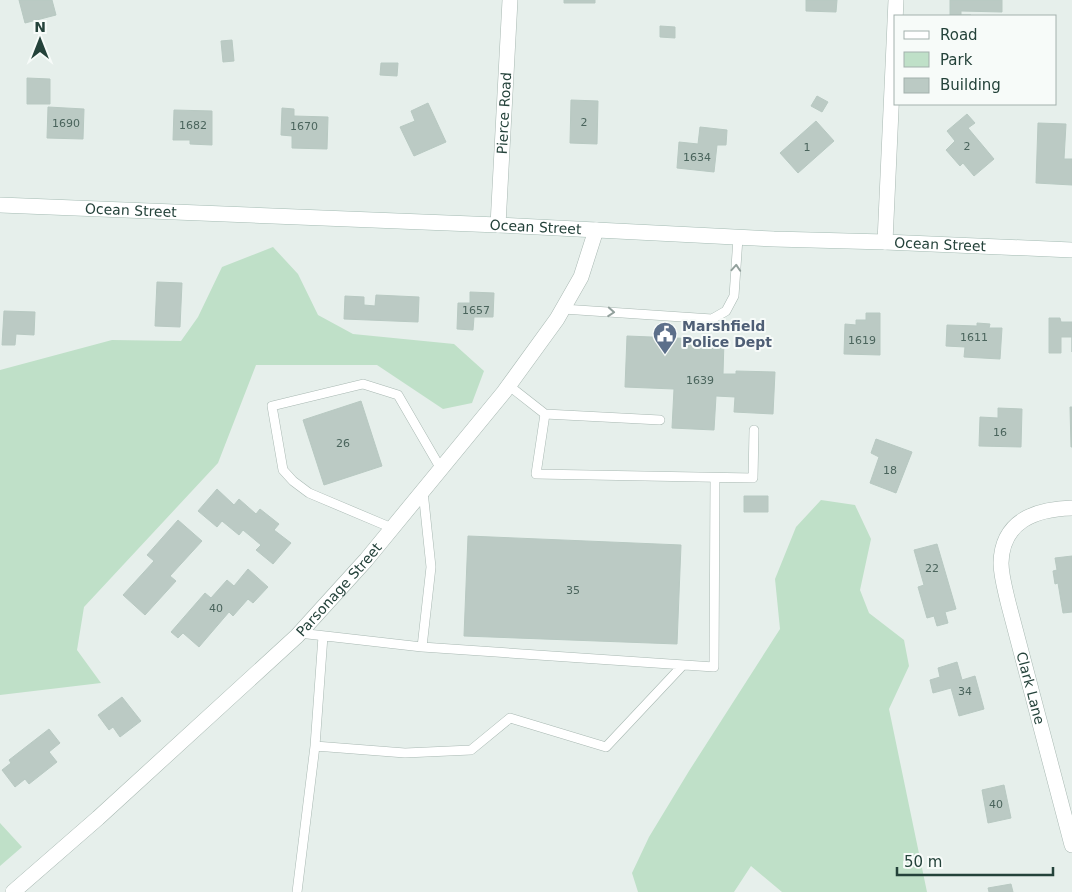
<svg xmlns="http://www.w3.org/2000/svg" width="1072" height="892" font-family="'DejaVu Sans',sans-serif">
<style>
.green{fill:#bfe0c8}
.building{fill:#bbcac4;stroke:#b8c9c2}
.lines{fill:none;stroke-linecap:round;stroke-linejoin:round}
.service-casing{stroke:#a8b8b2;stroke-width:10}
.minor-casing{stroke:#a8b8b2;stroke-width:16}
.secondary-casing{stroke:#a4bbb3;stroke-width:16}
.service{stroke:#fff;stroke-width:9}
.minor{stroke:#fff;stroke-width:15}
.secondary{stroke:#fff;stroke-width:15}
.oneway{stroke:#92a09c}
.labels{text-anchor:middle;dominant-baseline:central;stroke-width:4;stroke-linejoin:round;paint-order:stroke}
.number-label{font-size:11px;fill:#4a645c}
.street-label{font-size:14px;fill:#24423a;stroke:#f7fbf9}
.service-label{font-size:14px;font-weight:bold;fill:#4e5e75;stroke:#f7fbf9;text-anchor:start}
</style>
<rect width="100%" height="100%" fill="#e6efeb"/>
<path class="green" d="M273 247 298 274 318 315 353 334 454 344 484 371 472 403 443 409 377 365H256L218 463 84 607 77 650 101 683 0 695V370L112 340 181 341 198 317 222 267Z
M821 500 855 505 871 539 860 590 869 613 904 640 909 666 889 709 927 892H782L751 866 734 892H638L632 873 649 837 689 771 780 629 775 579 796 527Z
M0 823 22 847 0 866Z"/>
<path class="building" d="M19 0H52L56 15 25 23Z
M564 0H595V3H564Z
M806 0H837L836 12 806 11Z
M950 0H1002V12L961 11V15H971V16H950Z
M660 26 675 27V38L660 37Z
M232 40 234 61 223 62 221 41Z
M381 63H398L397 76 380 75Z
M27 78 50 79V104H27Z
M817 96 828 102 822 112 811 106Z
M571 100 598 101 597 144 570 143Z
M428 103 446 142 414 156 400 127 415 121 411 111Z
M48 107 84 109 83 139 47 138Z
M282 108 294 109V116L328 117 327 149 292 148V136L281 135Z
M174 110 212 111V145L190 144V140H173Z
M967 114 975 123 968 128 994 159 974 176 963 163 960 166 946 150 955 141 947 131Z
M816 121 834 141 798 173 780 153Z
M1038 123 1066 124 1064 159H1072V185L1036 183Z
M700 127 727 130 726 145H717L714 172 677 168 679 142 698 144Z
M157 282 182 283 180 327 155 326Z
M470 292 494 293 493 317H474L473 330 457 329 458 303H470Z
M376 295 419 297 418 322 344 319 345 296 364 297V305L375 306Z
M4 311 35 312 34 335 16 334 15 345H2Z
M866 313H880V355L844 354 845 324 856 325V320H866Z
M1049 318H1060L1061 322H1072V352V337H1061V353H1049Z
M977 323 990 324 989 328H1002L1000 359 964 357 965 347 946 346 947 325 977 326Z
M627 336 724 340 723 374H736V371L775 372 773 414 734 412 735 397 716 396 714 430 672 428 674 389 625 387Z
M361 401 382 466 324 485 303 420Z
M1070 407H1072V447H1071Z
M998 408 1022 409 1021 447 979 446 980 417 998 418Z
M876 439 912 452 896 493 870 483 879 457 871 453Z
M217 489 234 505 239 499 256 514 260 509 279 524 274 530 291 543 273 564 256 550 261 545 243 530 239 535 222 521 217 527 198 511Z
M744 496H768V512H744Z
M178 520 202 541 170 576 176 581 145 615 123 595 154 561 147 555Z
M468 536 681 545 677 644 464 636Z
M937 544 956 609 945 612 948 623 937 626 934 616 927 618 918 587 924 585 914 550Z
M1072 556V612L1063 613 1058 583 1055 584 1053 571 1057 570 1055 558Z
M248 569 268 587 253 603 248 599 233 616 229 612 199 647 183 633 178 638 171 632 205 593 211 598 227 580 234 586Z
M957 662 962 680 975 676 984 709 959 716 951 688 933 693 930 680 940 677 938 668Z
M122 697 141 721 120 737 113 727 109 730 98 715Z
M49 729 60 743 49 752 57 762 29 784 25 779 15 787 2 770 11 763 9 760Z
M1004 785 1011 818 988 823 982 790Z
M1011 884 1013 892H989L988 888Z"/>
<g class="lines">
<defs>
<path id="service" d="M563 309 712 319 726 311 734 296 738 238
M508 385 545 414 660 420
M545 414 536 474 753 478 754 430
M423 491 431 567 422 647 714 667 715 478
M392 528 309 493 293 481 283 470 272 406 363 384 398 395 441 469
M299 633 422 647
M323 636 315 746 405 753 471 750 510 718 606 747 683 665
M297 892 315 746"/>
<g id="minor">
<path id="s1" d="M498 225 510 0"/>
<path d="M885 242 896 0"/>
<path id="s2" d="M1072 508C1035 509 1002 521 1001 563 1001 575 1005 589 1008 602L1072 845"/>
<path id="s3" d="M13 892 98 818 297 636 366 560 504 392 557 319 581 277 596 230"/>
</g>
<g id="secondary">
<path id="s4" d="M0 205 498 225 774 239 885 242 1072 250"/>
</g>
</defs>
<use href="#service" class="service-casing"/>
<use href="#minor" class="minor-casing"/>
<use href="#secondary" class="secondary-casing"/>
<use href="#service" class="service"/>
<use href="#minor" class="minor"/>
<use href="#secondary" class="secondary"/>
</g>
<defs><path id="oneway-chevron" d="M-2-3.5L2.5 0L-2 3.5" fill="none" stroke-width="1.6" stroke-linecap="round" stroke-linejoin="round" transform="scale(1.25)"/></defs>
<g class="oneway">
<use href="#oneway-chevron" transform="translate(736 268) rotate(-86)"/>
<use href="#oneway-chevron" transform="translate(611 312) rotate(4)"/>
</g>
<defs>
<symbol id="civic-pin" viewBox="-11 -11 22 30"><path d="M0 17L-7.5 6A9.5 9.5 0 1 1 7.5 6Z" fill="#5c6f8a" stroke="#f7fbf9"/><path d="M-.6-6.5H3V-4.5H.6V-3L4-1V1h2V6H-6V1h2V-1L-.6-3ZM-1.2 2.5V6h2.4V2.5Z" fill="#fff"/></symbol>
</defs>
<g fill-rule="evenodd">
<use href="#civic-pin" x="651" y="320" width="28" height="38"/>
</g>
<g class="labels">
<g class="number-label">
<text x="584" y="122">2</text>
<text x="66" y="123">1690</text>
<text x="193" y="125">1682</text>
<text x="304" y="126">1670</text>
<text x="967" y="146">2</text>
<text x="807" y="147">1</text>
<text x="697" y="157">1634</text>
<text x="476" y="310">1657</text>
<text x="974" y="337">1611</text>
<text x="862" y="340">1619</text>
<text x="700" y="380">1639</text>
<text x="1000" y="432">16</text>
<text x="343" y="443">26</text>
<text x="890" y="470">18</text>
<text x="932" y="568">22</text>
<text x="573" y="590">35</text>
<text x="216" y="608">40</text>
<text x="965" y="691">34</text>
<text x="996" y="804">40</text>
</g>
<g class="street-label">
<text stroke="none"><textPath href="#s1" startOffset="112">Pierce Road</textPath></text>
<text stroke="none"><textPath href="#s4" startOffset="131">Ocean Street</textPath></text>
<text stroke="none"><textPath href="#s4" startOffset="536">Ocean Street</textPath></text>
<text stroke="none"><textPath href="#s4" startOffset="941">Ocean Street</textPath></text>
<text stroke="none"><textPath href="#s3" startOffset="445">Parsonage Street</textPath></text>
<text stroke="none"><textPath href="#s2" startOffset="230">Clark Lane</textPath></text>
</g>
<g class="service-label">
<text x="682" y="326">Marshfield<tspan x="682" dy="16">Police Dept</tspan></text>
</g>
</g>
<rect x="894" y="15" width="162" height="90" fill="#f7fbf9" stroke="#a3b1ad"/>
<rect x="904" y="31" width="25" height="8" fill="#ffffff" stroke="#a3b1ad"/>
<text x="940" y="40" font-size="15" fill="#24423a">Road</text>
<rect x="904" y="52" width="25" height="15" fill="#bfe0c8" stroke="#a3b1ad"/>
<text x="940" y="65" font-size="15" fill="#24423a">Park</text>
<rect x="904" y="78" width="25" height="15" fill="#bbcac4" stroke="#a3b1ad"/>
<text x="940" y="90" font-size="15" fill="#24423a">Building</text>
<g transform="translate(40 40)" stroke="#f7fbf9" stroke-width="4" paint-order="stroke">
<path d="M0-4L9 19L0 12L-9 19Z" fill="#24423a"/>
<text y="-8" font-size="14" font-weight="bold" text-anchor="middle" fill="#24423a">N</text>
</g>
<path d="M897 867v8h156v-8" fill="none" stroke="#24423a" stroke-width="2.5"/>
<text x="904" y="867" font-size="15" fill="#24423a" stroke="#f7fbf9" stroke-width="4" paint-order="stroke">50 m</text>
</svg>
